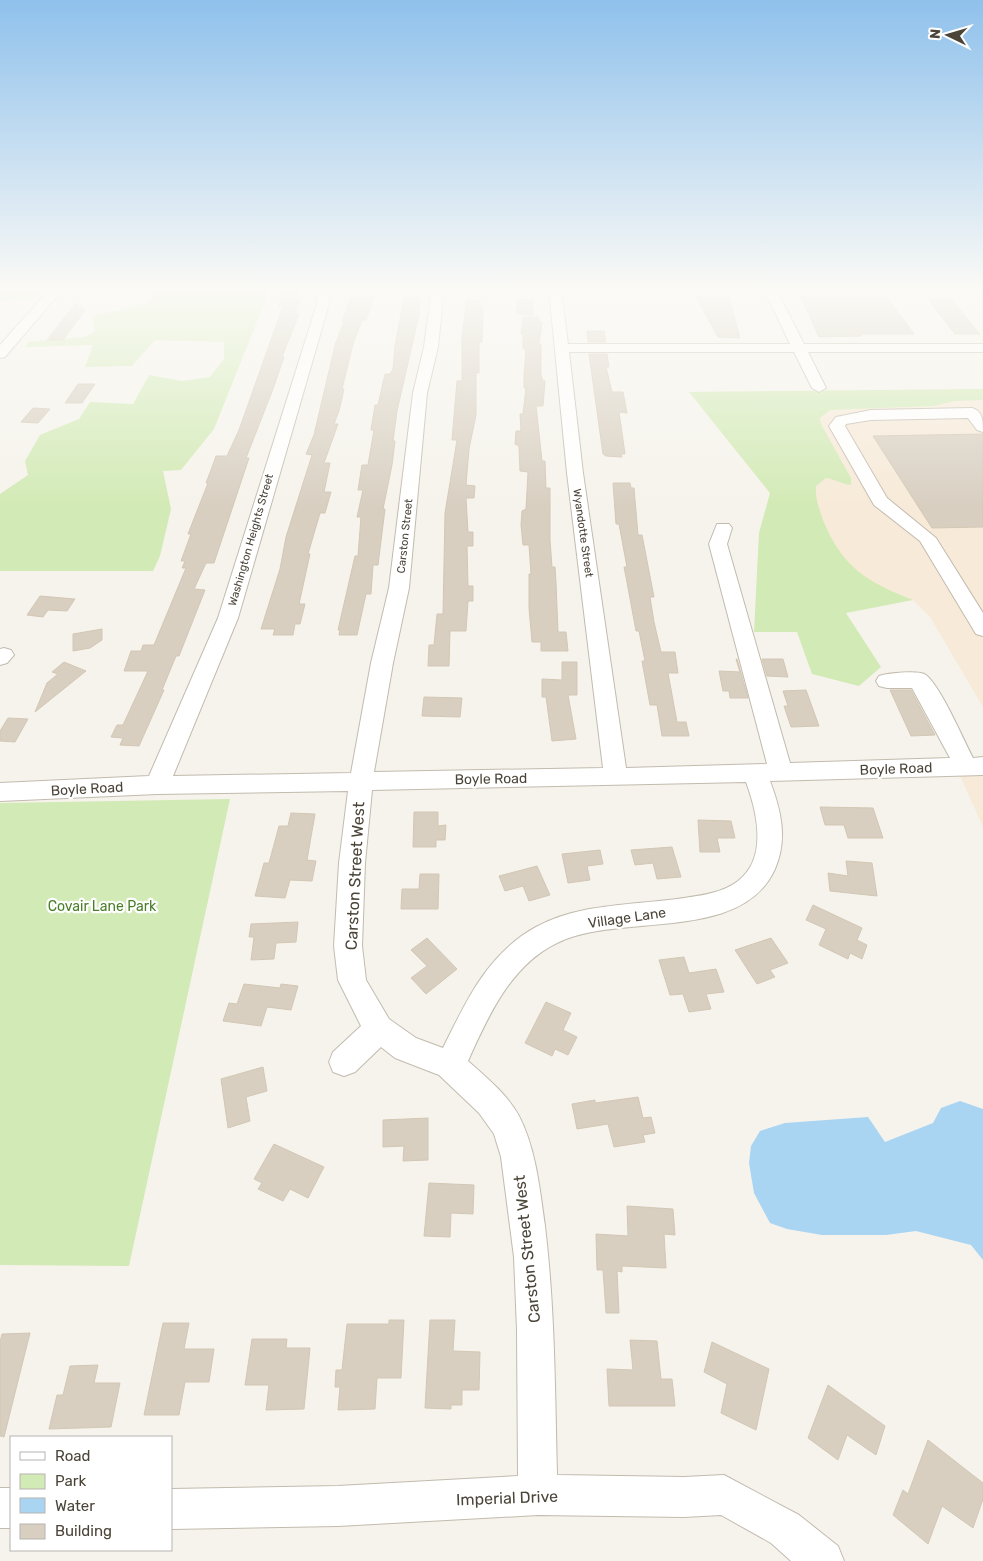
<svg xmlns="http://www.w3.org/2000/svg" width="983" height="1561" font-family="Rubik,sans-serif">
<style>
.commercial{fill:#f7ead8}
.green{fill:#d2eab5}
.water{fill:#a9d4f2}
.building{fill:#d8cfc1;stroke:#d3c7b4}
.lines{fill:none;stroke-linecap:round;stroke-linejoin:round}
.minor-casing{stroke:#c2bbae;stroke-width:2}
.minor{fill:#fff;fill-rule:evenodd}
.labels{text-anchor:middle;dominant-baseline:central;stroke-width:4.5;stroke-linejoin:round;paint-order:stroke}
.far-street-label{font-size:11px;fill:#4b4439;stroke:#fff}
.street-label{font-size:14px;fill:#4b4439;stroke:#fff}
.park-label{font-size:14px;fill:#4a7f2a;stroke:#fff}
.near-street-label{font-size:16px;fill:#4b4439;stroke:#fff}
</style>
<rect width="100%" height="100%" fill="#f6f3ec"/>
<path class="commercial" d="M983 389V707L930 617 913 600 821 602 770 493 689 392Z
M983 766V827L956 767Z"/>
<path class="green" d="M0 289H43L41 297 0 302Z
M157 289H270L214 429 181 470 163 471 171 509 160 556 153 571H0V494L28 475 25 461 40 435 79 419 90 402 133 404 149 375 182 381 210 377 224 359V342L155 340 132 366 85 367 93 345 25 347 28 342 86 337 95 331 92 316 149 303Z
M983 389V400L955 401 933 406 830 410 820 418 821 424 851 478V485C841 484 835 479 826 478L816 486C815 499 819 508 823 520 842 567 867 582 913 600L846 613 881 667 859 686 812 674 797 632H754L759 533 770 493 689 392Z
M230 799 129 1266 0 1265V803Z"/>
<path class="water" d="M960 1101 983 1109V1260L971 1245 916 1231 886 1235H822L787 1229 770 1223 754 1193 749 1163 751 1146 760 1131 785 1123 868 1117 885 1142 933 1123 941 1108Z"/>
<path class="building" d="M285 289H300L296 299H300L295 311H297L295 314H299L282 357H284L273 389 246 458H249L214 563H206L194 589 205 590 179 656H176L162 690H164L139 746 120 745 123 738 111 737 117 725H123L148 671H124L131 651H141L143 645H154L186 568H182L185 561H181L191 534H188L208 483H206L211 470 216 456H227L239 430 283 306H278Z
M351 297H374L366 320H362L353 344 342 389H344L339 411 334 424H338L324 463H330L324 492H331L325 513H320L308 554H310L299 604H305L300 624H295L293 635H273L275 629H261L280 569 286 537 312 455 306 454 314 435 335 345 344 321H342Z
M404 297H420L419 315 397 411 393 441H395L392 465 383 509H385L378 565H373L371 594H366L357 635H339L340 630H338L355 556H358L361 517H357L363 490H358L362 465H368L374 430H371L375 405H378L385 374H390L393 369 395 346Z
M696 297H729L740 338 718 337Z
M801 297H887L914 334H860L862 336 819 337Z
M517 299 533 300V315L517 314Z
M928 299H951L980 334H955Z
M466 301H480V307H483L482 342H479V373H476V415L469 449 466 485 475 486 474 498H466L468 532H473V546H467L468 586H473V601H468L466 631H450L449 666H428L429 645H434L437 614H443L445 513 457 440H452L457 381H462V339Z
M76 303 85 310 63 340H47Z
M523 317H539V322H542L539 345H541V375L543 381H545L543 406H536L542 461H545L546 488H550V540L552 567H555L556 583 558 632H566L568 651H541V642H532L529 608V574H531L529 545H523L521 525 522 511 526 509 528 472 520 471 519 446 515 444 516 431H521L520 414H523L526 388H524V376L526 349H523V335L521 334Z
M587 331H604L606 342H588Z
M589 354H607L609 367H606L612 392H623L627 413 619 412 625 454H621L622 457 606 456 603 454Z
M78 384H95L82 403H65Z
M33 408 50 409 38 423 21 422Z
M983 434V527L932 528 873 436Z
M613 483H630L631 488H634L638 535H642L654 597H650L654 622 661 652H675L678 673H668L677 722H686L689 736H662L657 705H650L642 661H645L639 631H636L626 577 624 567H627L619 524H616Z
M40 596 75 599 67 611 48 610 43 617 27 615Z
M102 629V640L90 648 73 651V634Z
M736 659H737L748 698H730L729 691H723L719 671 740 672Z
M762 659H783L788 677 767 676Z
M64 662 86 671 35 712 47 683 58 674 52 672Z
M562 662H577V695H568L576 739 552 741 546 697H542V679L562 680Z
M806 690 819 726 791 727 784 706H788L783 691Z
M890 690H911L935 735 911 736Z
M424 697 462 698 460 717 422 716Z
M8 718 28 719 15 742 0 741V731Z
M820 807 873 808 883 838H848L844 825H825Z
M414 812H438V826L446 825 445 840H436V847H413Z
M291 813 315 814 307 860 316 861 312 881 290 880 285 898 255 896 264 863H269L279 826H288Z
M698 820 731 821 735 838H717L720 852H700Z
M672 847 681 877 657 879 653 863 635 865 631 850Z
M600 850 603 864 587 866 590 880 568 883 562 854Z
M846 861 872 863 877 896 830 891 828 873 848 876Z
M537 866 550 895 529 901 523 886 505 891 499 876Z
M420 874H439L438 909H401L402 889H419Z
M813 905 862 928 857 940 867 945 862 959 850 953 848 959 819 945 826 929 806 920Z
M298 922 296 942 276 943 274 959 251 960 254 937H249L251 924Z
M427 938 457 969 426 994 411 978 427 966 411 950Z
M771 938 788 963 770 970 775 977 757 984 735 950Z
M684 957 689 973 716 969 724 992 706 994 711 1009 689 1012 683 994 670 995 659 960Z
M244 984 280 988 281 984 298 986 291 1010 267 1007 261 1026 223 1021 229 1003 237 1004Z
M546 1002 571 1013 563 1030 577 1037 568 1055 555 1049 552 1056 525 1043Z
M263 1067 267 1091 246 1097 250 1121 228 1128 221 1079Z
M638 1097 643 1118 651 1117 655 1133 643 1135 645 1142 614 1147 608 1124 577 1129 572 1104 595 1100V1103Z
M428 1118V1160L403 1161 404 1146 383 1147V1120Z
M274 1144 324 1167 308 1198 290 1189 283 1201 258 1189 262 1183 254 1179Z
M429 1183 474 1185 473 1214 451 1213 450 1237 424 1236Z
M627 1206 673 1209 675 1235 664 1234 666 1268 622 1266V1272L617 1271 619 1313H606L603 1270H597L596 1234 628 1236Z
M389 1320H404L401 1378H377L375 1409 338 1410 340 1387H335L336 1370H342L347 1324H389Z
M430 1320H455L453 1351 480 1352 479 1390H462V1405H451V1409L425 1408Z
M163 1323H189L184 1349H214L209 1382H185L179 1415H144Z
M30 1333 4 1437 0 1436V1342L2 1334Z
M252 1339H287L286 1348H310L304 1409 266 1410 269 1385H245Z
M630 1340 657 1341 661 1379H672L675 1406H609L607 1369 633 1370Z
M712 1342 769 1369 756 1430 721 1413 727 1384 704 1372Z
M98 1365 94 1383H120L111 1427 49 1429 57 1395H63L70 1366Z
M828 1385 885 1426 876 1455 847 1435 838 1460 808 1438Z
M928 1440 983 1483V1499L973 1528 942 1506 928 1544 893 1515 903 1490 908 1494Z"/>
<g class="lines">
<defs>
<path id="minor" d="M50 289H63L5 357 0 358V345Z
M316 289H328L329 304 238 618 173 776 351 773 371 663 389 588 413 393 424 347 432 289H444L438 347 427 393 409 588 393 663 374 772 603 768 567 473 549 289H561L568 344H790L764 289H776L804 344H983V352H808L826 388 819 392 812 388 794 352H569L583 473 626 768 767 764 709 544 717 524H729L732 528 727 544 790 763 950 758 912 688H887L879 686 876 681 879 676C888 673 919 670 926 675 941 687 963 739 973 758L983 757V775L770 781C781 810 788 839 775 869 741 944 620 912 557 943 511 965 488 1016 468 1061 486 1077 507 1094 519 1116 536 1149 540 1190 545 1226 555 1309 555 1392 557 1475L684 1477 724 1475 799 1515 838 1546 844 1561H791L771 1543 721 1515 684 1517 538 1515 338 1526 171 1529V1489L338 1486 518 1476 517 1330 514 1257 501 1157 494 1134 479 1113 439 1075 395 1058 381 1047 355 1072 344 1076 333 1072 329 1062 333 1052 361 1026 338 980 334 946 339 863 348 791 157 794 0 801V783L149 776 218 618 317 304ZM746 782C757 812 768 858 738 881 721 894 697 896 677 899 630 905 578 904 536 927 488 953 466 1001 443 1048L416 1038 389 1019 366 980 362 946 365 863 372 790Z
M972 408C983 411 983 421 983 432L977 430 968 418 871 420 846 424 845 426 887 498 936 538 983 613V636L976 634 920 541 874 505 829 426 836 417 871 410Z
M4 648 11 650 14 655 7 663 0 665V649Z
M0 1488H11V1528H0Z"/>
</defs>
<use href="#minor" class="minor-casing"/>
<use href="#minor" class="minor"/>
</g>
<linearGradient id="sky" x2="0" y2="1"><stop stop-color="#8fc1ec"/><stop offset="0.57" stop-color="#fbfaf6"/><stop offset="1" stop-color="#fbfaf6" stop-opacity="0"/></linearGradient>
<rect width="983" height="507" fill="url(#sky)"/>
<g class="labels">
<g class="far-street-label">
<text transform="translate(583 533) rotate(82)">Wyandotte Street</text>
<text transform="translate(405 536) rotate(-84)">Carston Street</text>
<text transform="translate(251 540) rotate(-74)">Washington Heights Street</text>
</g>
<g class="street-label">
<text transform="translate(896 769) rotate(-2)">Boyle Road</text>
<text transform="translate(491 779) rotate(-1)">Boyle Road</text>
<text transform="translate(87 789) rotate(-3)">Boyle Road</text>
<text transform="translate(627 918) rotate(-8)">Village Lane</text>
</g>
<g class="park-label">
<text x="102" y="906">Covair Lane Park</text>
</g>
<g class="near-street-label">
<text transform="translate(355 876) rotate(-87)">Carston Street West</text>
<text transform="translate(527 1249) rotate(-96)">Carston Street West</text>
<text transform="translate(507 1498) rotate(-2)">Imperial Drive</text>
</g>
</g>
<rect x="10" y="1436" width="162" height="115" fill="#ffffff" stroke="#b7b4b0"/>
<rect x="20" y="1452" width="25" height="8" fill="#ffffff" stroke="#b7b4b0"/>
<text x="55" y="1461" font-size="15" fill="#4b4439">Road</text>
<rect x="20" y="1474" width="25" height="15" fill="#d2eab5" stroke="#b7b4b0"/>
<text x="55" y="1486" font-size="15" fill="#4b4439">Park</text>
<rect x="20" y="1498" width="25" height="15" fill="#a9d4f2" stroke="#b7b4b0"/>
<text x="55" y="1511" font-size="15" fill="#4b4439">Water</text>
<rect x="20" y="1524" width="25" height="15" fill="#d8cfc1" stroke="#b7b4b0"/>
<text x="55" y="1536" font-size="15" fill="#4b4439">Building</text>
<g transform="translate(948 35) rotate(275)" stroke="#ffffff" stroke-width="4" paint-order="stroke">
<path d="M0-4L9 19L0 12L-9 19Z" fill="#4b4439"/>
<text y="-8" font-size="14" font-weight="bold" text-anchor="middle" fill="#4b4439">N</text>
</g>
</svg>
